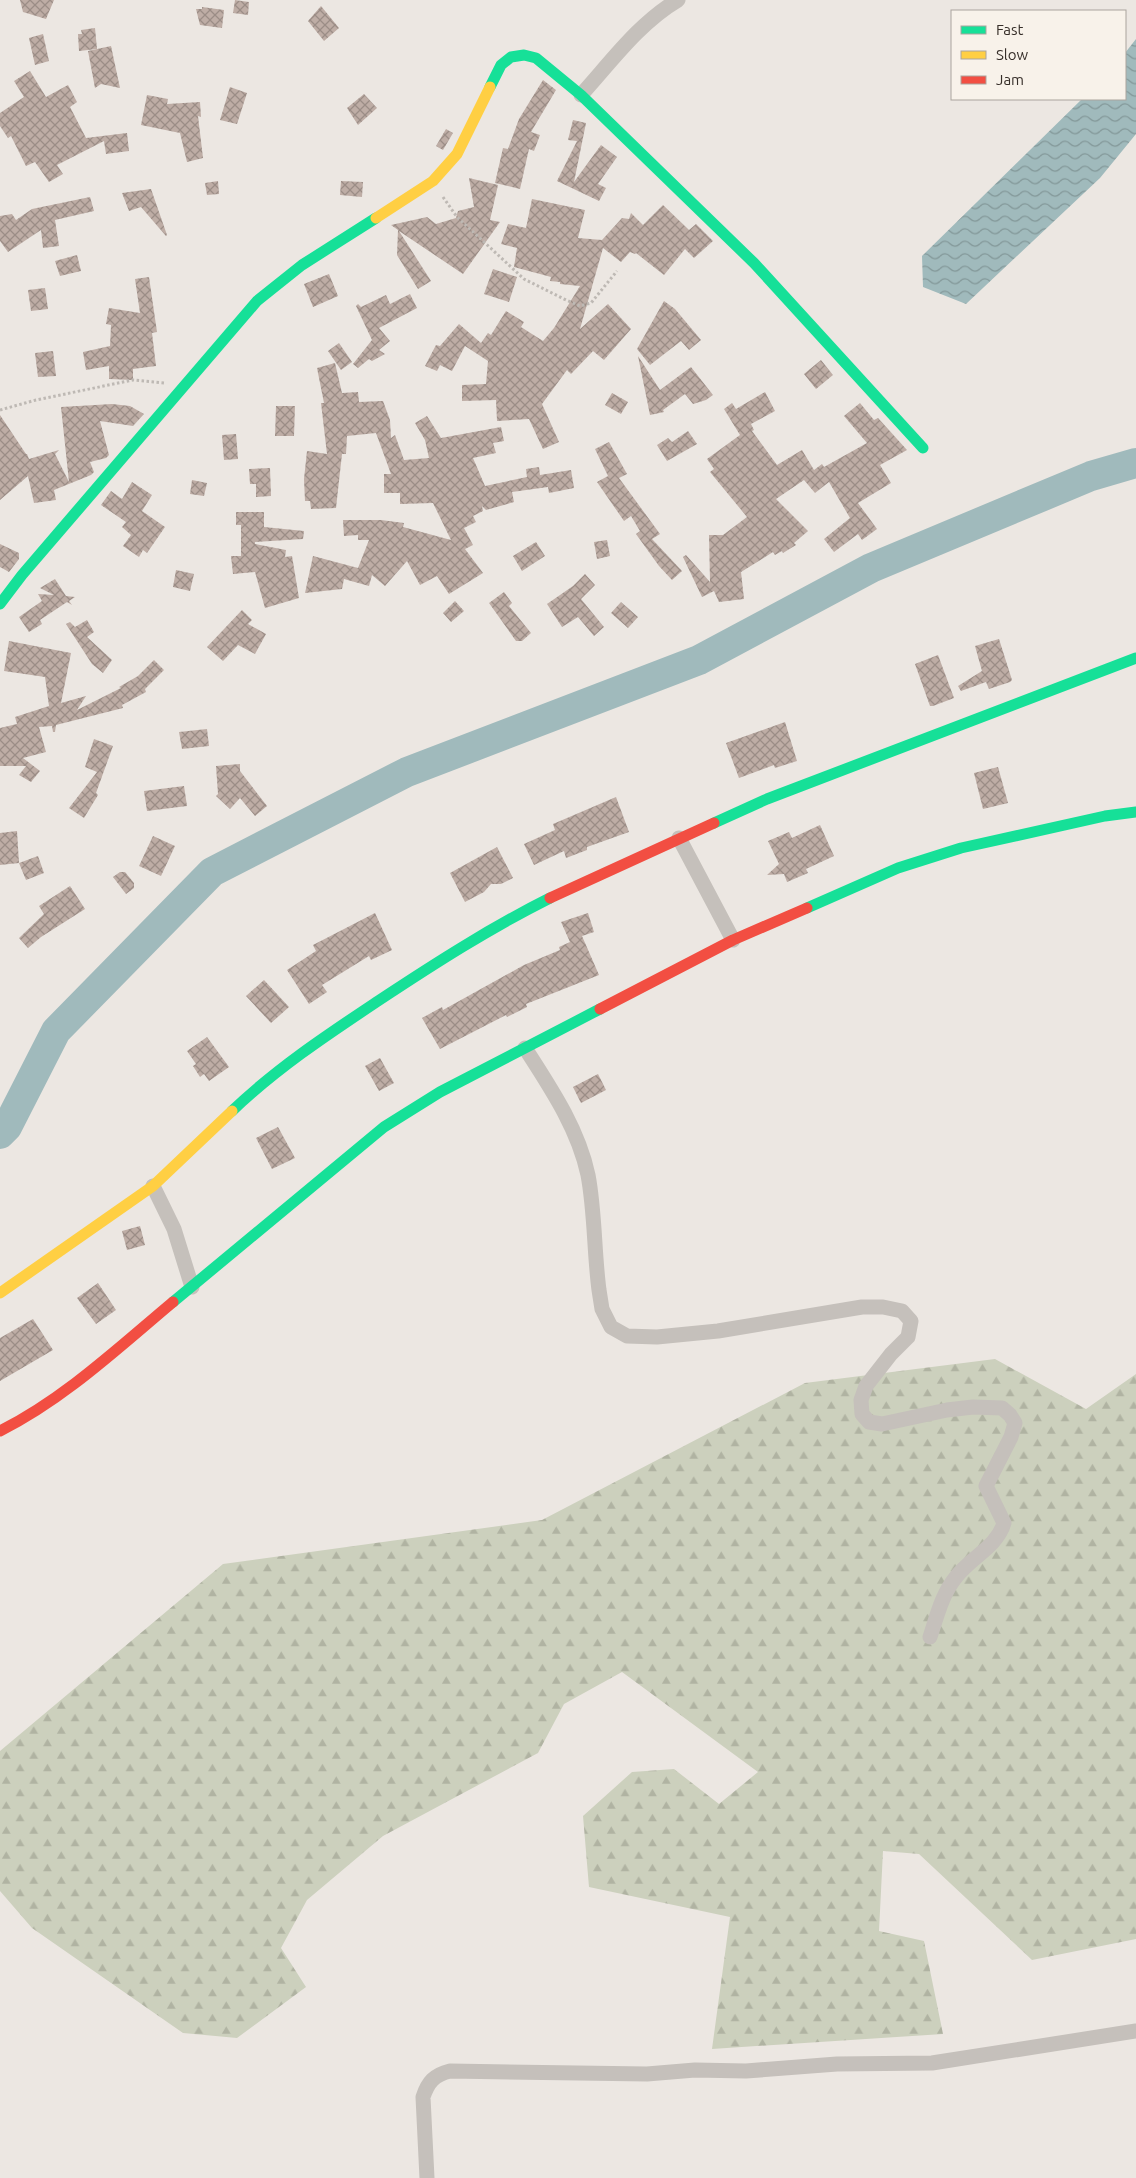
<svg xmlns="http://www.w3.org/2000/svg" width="1136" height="2178" font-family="Ubuntu,sans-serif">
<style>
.forest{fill:url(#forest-firs)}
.water{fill:url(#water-waves)}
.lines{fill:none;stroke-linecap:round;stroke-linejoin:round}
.river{stroke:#a0babc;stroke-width:30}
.building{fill:url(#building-cross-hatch)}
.path{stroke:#beb9b4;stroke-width:3;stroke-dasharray:2.5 2.5;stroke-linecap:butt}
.street{stroke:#c5c0bb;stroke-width:15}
.fast{stroke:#16e098;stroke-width:11}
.slow{stroke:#ffcf43;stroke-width:11}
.jam{stroke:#f24e42;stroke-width:11}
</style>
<defs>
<pattern id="forest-firs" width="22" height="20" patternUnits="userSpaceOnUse" patternTransform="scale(1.25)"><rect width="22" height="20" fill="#ccd0bd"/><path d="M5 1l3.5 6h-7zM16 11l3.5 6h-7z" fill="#b0b3a2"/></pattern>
<pattern id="water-waves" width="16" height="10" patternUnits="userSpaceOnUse" patternTransform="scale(1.25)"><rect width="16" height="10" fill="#a0babc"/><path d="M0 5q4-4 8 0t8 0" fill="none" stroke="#839899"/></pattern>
<pattern id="building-cross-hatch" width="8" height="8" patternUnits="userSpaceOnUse" patternTransform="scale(1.25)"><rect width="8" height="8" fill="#beada5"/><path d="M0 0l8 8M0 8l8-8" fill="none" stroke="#9b8d86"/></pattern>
</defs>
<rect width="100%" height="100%" fill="#ece7e2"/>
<path class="forest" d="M995 1359 1086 1409 1136 1374V1939L1032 1960 919 1854 883 1851 879 1931 924 1941 943 2034 712 2049 730 1917 589 1887 583 1816 632 1772 674 1769 719 1804 758 1772 622 1672 564 1704 538 1753 383 1836 307 1900 281 1948 306 1987 237 2038 183 2033 32 1928 0 1891V1751L223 1564 542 1520 805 1383Z"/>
<path class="water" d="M1136 39V134L1100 178 966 304 923 287 922 256 1082 99H1125V53Z"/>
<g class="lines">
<path class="river" d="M0 1134 7 1127 56 1031 212 872 407 772 699 660 871 568 1091 476 1136 463"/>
</g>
<path class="building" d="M20 0H54L46 19 23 12Z
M235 0 249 2 248 15 233 13Z
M321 6 339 28 324 41 308 21Z
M202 7 224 10 222 28 200 25 196 9H202Z
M95 28 97 49 79 51 78 34H82L81 30Z
M43 34 49 61 35 65 29 38Z
M111 46 120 88 101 84 95 88 88 51Z
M30 71 46 97 68 85 77 102 70 107 86 138 127 133 129 151 106 154 104 141 57 165 63 174 49 182 35 162 26 166 11 136 8 138 0 126V113L24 97 14 81Z
M543 80 556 90 531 132 540 135 534 151 529 149 520 189 495 183 503 148 508 149 519 119Z
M230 87 247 93 237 124 220 120Z
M364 94 377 108 358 125 347 108Z
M147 95 168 99 167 104 200 102 201 117 198 116 203 158 187 162 180 133 141 125Z
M573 120 586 123 574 182 601 145 617 157 598 184 606 188 599 201 557 181 577 141 568 140Z
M446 129 453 133 443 150 436 146Z
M469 178 498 185 490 220 500 222 463 274 399 231 431 281 418 289 397 255 398 230 391 225 427 217 436 224 456 218 458 211 474 207Z
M218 181 219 194 207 195 205 183Z
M341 181 363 182 362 197 340 195Z
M151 189 167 235 166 236 141 207 129 211 122 193Z
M90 197 94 211 55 220 59 246 43 248 41 230 8 252 0 241V216L12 214 16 220 32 209Z
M532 199 585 210 578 238 602 240 622 218 629 219 631 213 643 225 663 205 689 230 696 224 713 241 694 258 685 249 664 275 636 253 635 254 630 252 621 262 603 248 580 329 608 304 631 329 604 360 593 351 571 374 567 370 542 404 559 442 543 449 529 419 497 421 496 400 462 401V385L486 384 488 361 465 346 452 371 440 365 437 371 425 366 436 345 440 346 459 324 481 343 488 333 491 335 506 311 524 322 521 327 543 341 554 328 580 286 560 284V282L550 281 551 277 514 267 517 248 501 244 508 224 526 228Z
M77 255 81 271 60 276 55 261Z
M493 269 517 277 509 302 484 294Z
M329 274 338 296 313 307 304 284Z
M149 277 157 332 152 333 156 366 133 369V380L109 379V366L86 370 83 352 110 346 111 325 106 324 109 308 140 313 135 279Z
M45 288 48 309 31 311 28 290Z
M410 294 417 308 379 328 390 341 379 350 385 354 372 361 369 359 358 368 353 364 372 340 356 306 358 304 361 307 386 295 390 304Z
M664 301 675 309 701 340 689 350 681 341 650 365 637 349Z
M339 343 352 362 341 370 328 351Z
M53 351 56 376 38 377 35 353Z
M638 356 660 390 691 367 713 395 706 400 693 404 685 394 663 410 664 412 650 415Z
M821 360 833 375 816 389 804 374Z
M335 363 342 393 358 392 359 402 383 401 390 420 391 438 395 435 404 460 429 458 425 440 415 423 427 416 441 438 501 427 504 441 493 443 496 453 473 458 485 486 527 477 526 469 539 467 540 475 571 470 574 488 549 493 548 487 512 492 514 502 486 510 482 506 483 511 473 516 476 522 464 528 473 545 465 549 483 573 449 594 437 576 420 585 407 561 385 586 372 575 369 586 344 579 342 589 305 593 313 556 358 568 369 540H358V535L344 536 343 520H381L404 523 403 527 451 540 433 503 400 504V493H384V474H391L376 433 347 436 346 454H342L336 508 311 509 310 501H305L304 479 307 451 327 454 321 403H324L317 368Z
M765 392 775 411 751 424 754 430 752 431 777 465 802 450 814 470 822 464 824 467 867 443 844 416 860 403 874 420 878 418 907 450 880 465 891 483 858 503 877 529 862 540 858 534 834 552 824 539 850 518 829 482 815 493 804 480 776 499 808 531 794 543 796 545 783 553 782 551 775 555 773 552 741 572 744 599 719 602 714 591 702 597 683 557 686 555 710 582 709 535H723L747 517 710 472 714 469 707 459 740 435 724 409 732 403 736 409Z
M612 393 628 402 621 414 605 405Z
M112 404 130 406 144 414 133 426 100 421 109 455 106 458 90 462 94 472 91 475 54 490 56 500 34 503 28 476 0 500V415L26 454H27L29 459 59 450 55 454 69 482 61 407Z
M276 406H295L294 436H275Z
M688 431 697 444 667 461 657 445 668 438 672 442Z
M236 434 238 459 224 460 222 435Z
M609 442 627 474 619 478 660 534 652 539 682 571 672 580 659 566 636 534 640 531 631 516 624 521 597 482 608 476 595 449Z
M270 468 271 496 256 497V484H250L249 469Z
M192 480 207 483 204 496 190 494Z
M132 482 152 495 142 511 165 527 147 553 143 550 139 557 123 546 131 535 122 527 126 522 101 505 111 491 122 499Z
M236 512H264V527L304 531 303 539 255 542V544L286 550 285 557 292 556 299 598 265 608 255 572 233 574 231 556H241V525H236Z
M607 540 610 556 597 559 594 542Z
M536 542 545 556 522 571 513 556Z
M0 544 19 553V559L9 572 0 567Z
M176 570 194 574 190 591 173 587Z
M585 574 595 585 581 599 604 627 594 636 578 617 562 627 547 604 573 586Z
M55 579 66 596 75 597 69 601 72 605 67 602 40 620 42 624 29 632 19 617 42 601 38 594 54 595 40 588Z
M504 592 512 603 509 606 531 633 522 641H516L489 603Z
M455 601 464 611 451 622 443 613Z
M621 602 638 617 628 628 611 613Z
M242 610 252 620 248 624 266 634 255 654 238 645 223 661 207 647Z
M87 620 94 632 87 637 112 660 103 673 92 664 66 624 70 622 75 627Z
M999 639 1012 680 1010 682 989 689 986 682 961 691 958 686 982 671 975 646Z
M9 641 71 653 61 703 86 696 77 710 121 688 119 687 138 676 154 660 164 670 145 689 146 692 122 705 123 708 56 725 55 732H53L52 726 39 727 46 752 23 758 40 771 31 782 19 775 26 766H0V728L17 724 15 717 49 706 45 677 4 671Z
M938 655 954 698 933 706H930L915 664Z
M785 722 797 761 775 768 774 765 739 778 726 743Z
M207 729 209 746 182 749 179 732Z
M94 739 113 746 96 793 98 795 84 818 69 808 97 772 85 767Z
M240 764V771L267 806 255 816 240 798 230 809 216 796 218 794 216 766Z
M998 767 1008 803 983 809 974 773Z
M184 786 187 806 147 811 144 791Z
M616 797 629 832 587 847V850L566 858 564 851 534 865 524 844 555 830 553 824Z
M820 825 834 856 806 869 808 873 787 882 784 874 767 875 779 864 768 841 789 832 792 838Z
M17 831 19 863 0 865V833Z
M153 836 175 846 161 876 139 866Z
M497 847 513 878 501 884H491L484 892 465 902 450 873Z
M38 856 44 873 26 880 19 863Z
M120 872H125L134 883V888L126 894 113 877Z
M70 886 85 909 41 937 28 948 19 938 44 914 39 906Z
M375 913 392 950 371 960 369 956 322 985 327 992 309 1004 287 970 316 951 313 945Z
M588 913 594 932 582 936 599 975 526 1004 527 1007 507 1017 506 1015 440 1049 422 1018 442 1007 443 1010 524 965 560 950 559 947 570 942 561 922Z
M264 980 289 1007 271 1023 246 996Z
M207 1037 229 1067 209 1081 204 1074 200 1077 193 1066 196 1064 187 1051Z
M380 1058 394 1083 379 1091 365 1066Z
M598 1074 606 1090 581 1103 573 1087Z
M278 1127 295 1158 272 1169 256 1138Z
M140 1226 145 1245 127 1250 122 1231Z
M98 1283 116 1310 96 1324 77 1298Z
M33 1319 53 1350 0 1381V1338Z"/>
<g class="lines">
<path class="path" d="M443 197 457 217 524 279 566 300 580 306 591 303 617 271
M0 410 36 400 133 380 164 383"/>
<path class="street" d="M581 95C611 62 639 23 678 0
M679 838 733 940
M525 1048C550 1087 578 1128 588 1175 595 1212 594 1252 599 1290L602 1309 611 1327 627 1336 657 1337 718 1331 862 1307H883L902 1311 911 1321 908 1337 891 1354 866 1386 861 1400 862 1414 869 1422 882 1424 947 1410 973 1407 1002 1408 1010 1415 1015 1423 1011 1437 986 1486 1004 1523C997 1547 971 1557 956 1577 942 1594 937 1616 930 1637
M153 1186 174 1229 192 1287
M427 2178 423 2097C428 2082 434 2075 450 2071L647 2074 695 2070 746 2071 837 2064 932 2063 1136 2031"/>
<path class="fast" d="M490 87 501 65 511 57 524 55 536 58 581 95 754 263 923 448
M0 604 22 575 257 301 302 265 376 218
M714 823 767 799 1136 658
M807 908 898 868 961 848 1105 816 1136 812
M232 1111C277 1068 327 1035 378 1001 434 964 490 928 550 898
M173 1302 384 1127 440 1092 600 1009"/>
<path class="slow" d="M376 218 433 181 457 154 490 87
M0 1293 153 1186 232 1111"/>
<path class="jam" d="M550 898 714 823
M600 1009 733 940 807 908
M0 1431C64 1399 118 1348 173 1302"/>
</g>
<rect x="951" y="10" width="175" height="90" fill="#f8f2ea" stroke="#aaa49d"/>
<rect x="961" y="26" width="25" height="8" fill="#16e098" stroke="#aaa49d"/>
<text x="996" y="35" font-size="15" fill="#362e29">Fast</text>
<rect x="961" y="51" width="25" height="8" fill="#ffcf43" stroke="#aaa49d"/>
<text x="996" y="60" font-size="15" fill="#362e29">Slow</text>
<rect x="961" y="76" width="25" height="8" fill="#f24e42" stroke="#aaa49d"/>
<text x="996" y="85" font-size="15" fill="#362e29">Jam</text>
</svg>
